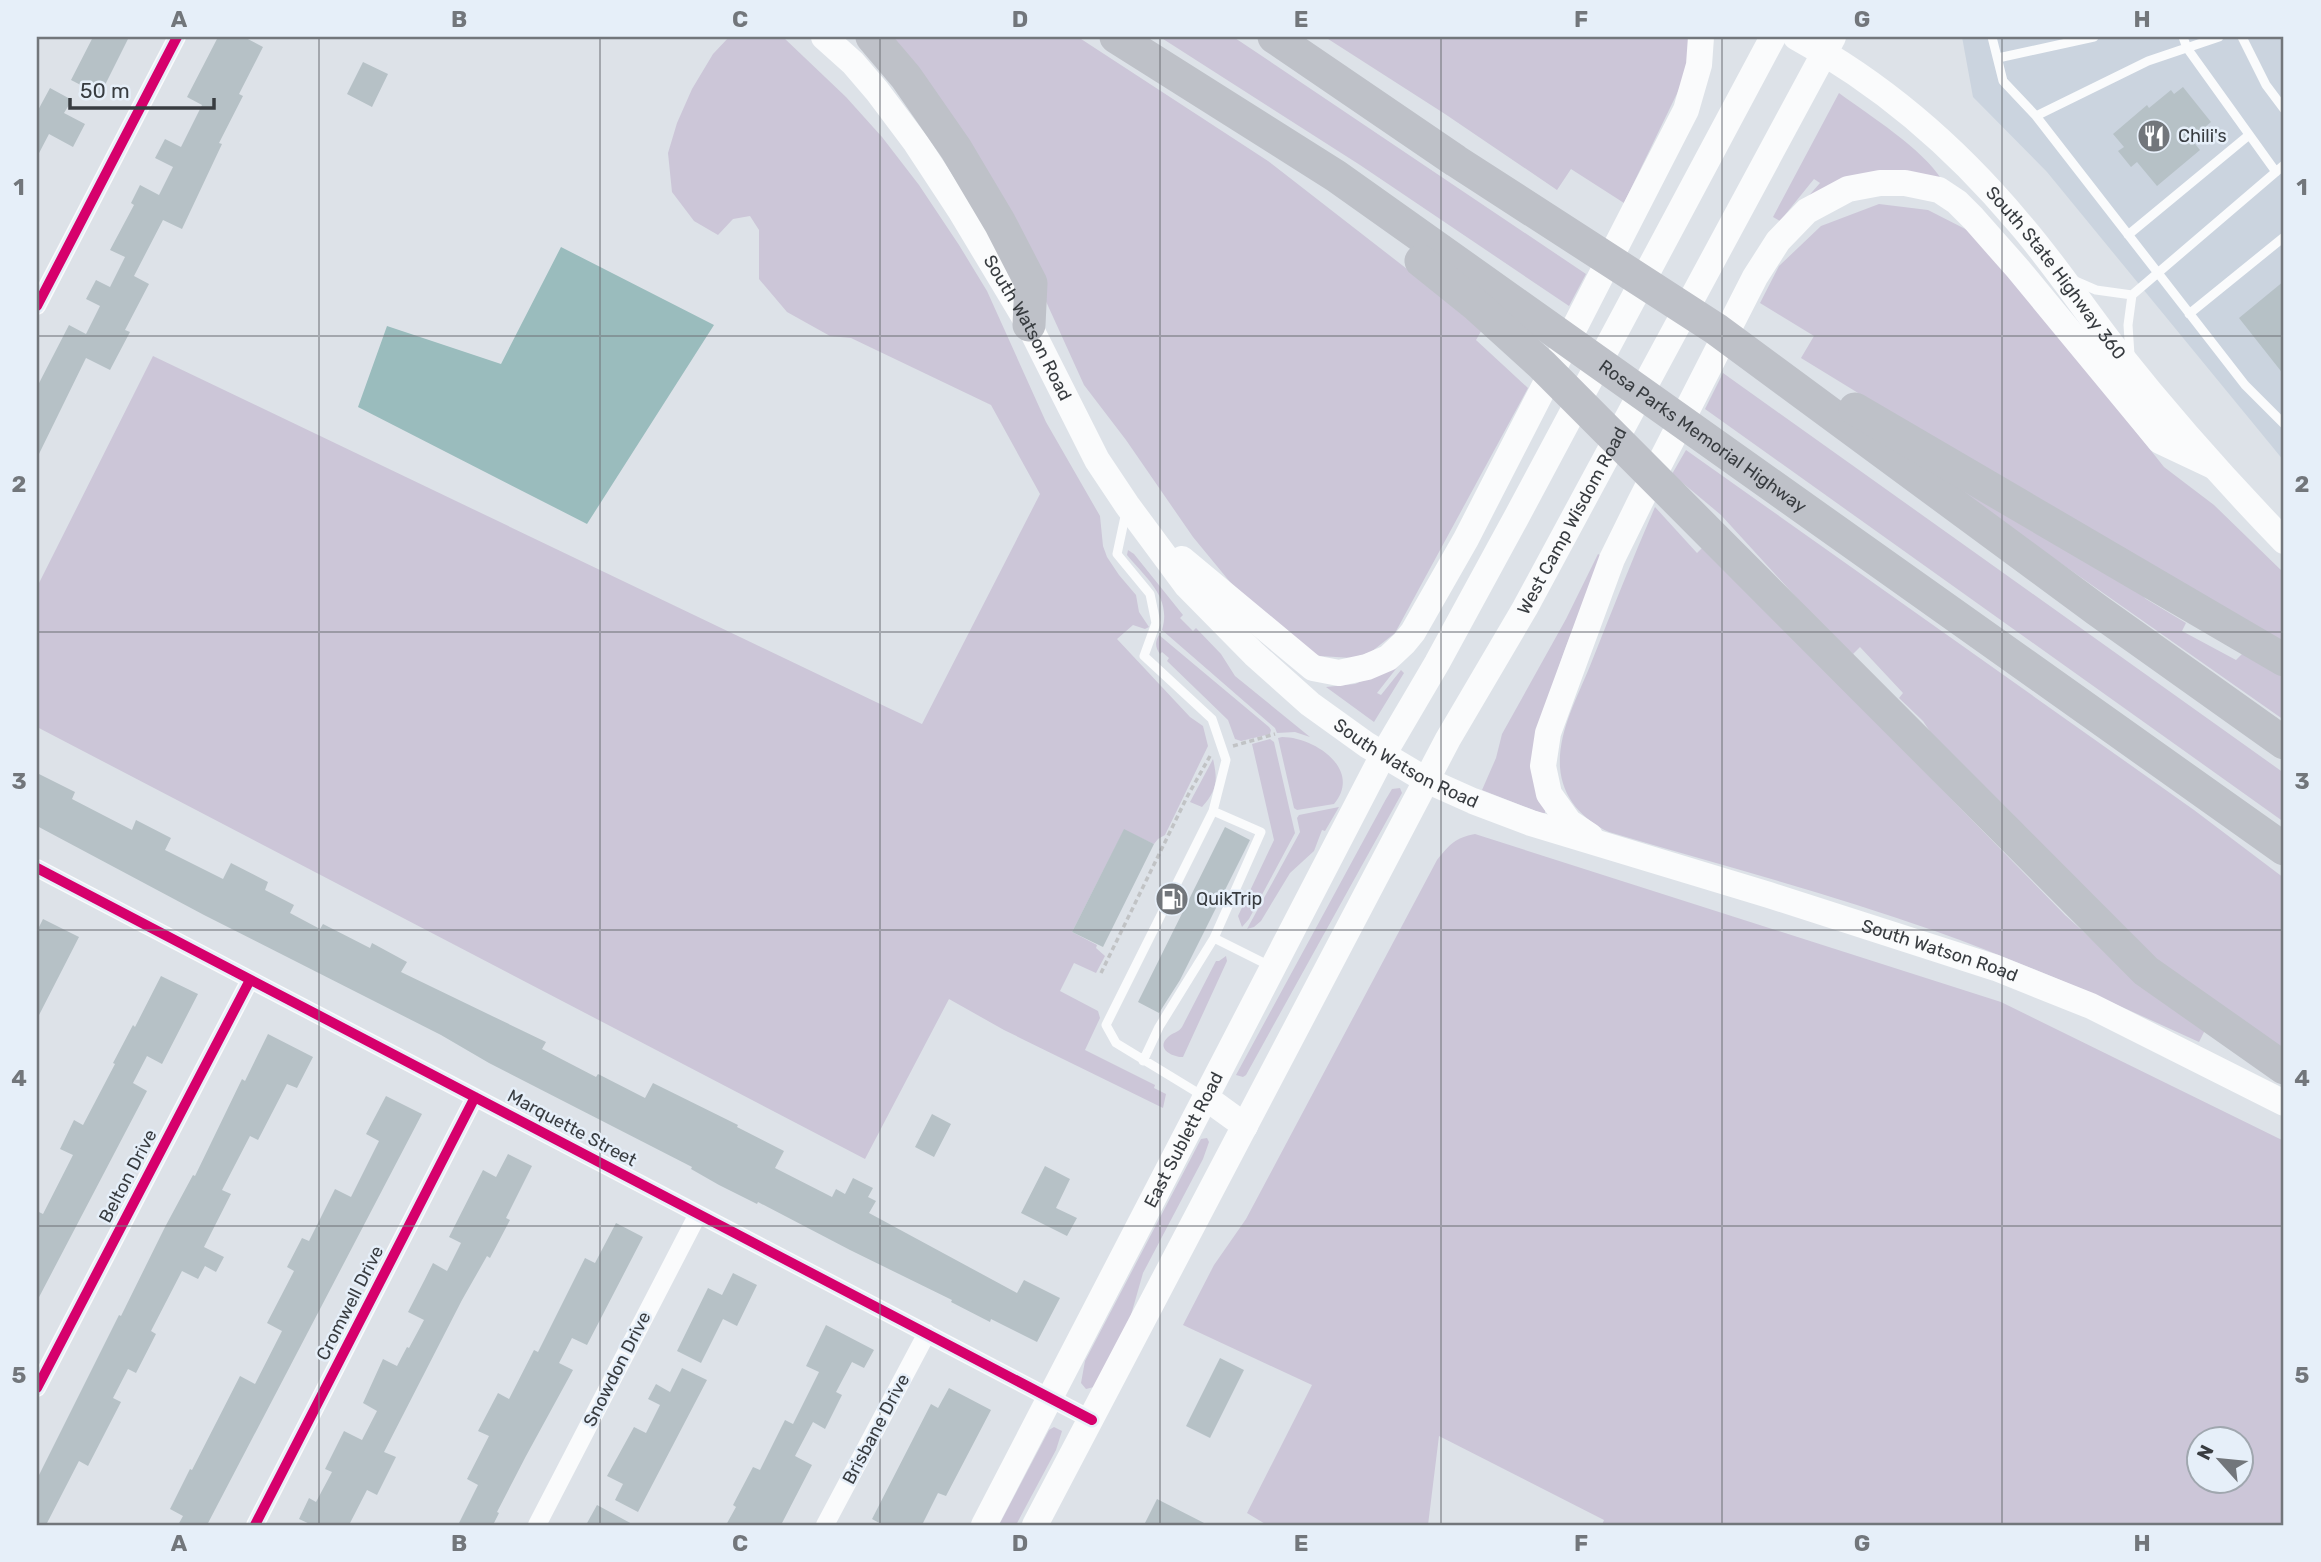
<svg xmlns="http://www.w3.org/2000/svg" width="2321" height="1562" font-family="Rubik,sans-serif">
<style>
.built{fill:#cbd4df}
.green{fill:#ccc6d8;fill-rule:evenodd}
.water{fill:#9abcbd}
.building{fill:#b6c1c6}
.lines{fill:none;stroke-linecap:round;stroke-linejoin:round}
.path{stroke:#c1c3c5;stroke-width:3.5;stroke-dasharray:5 3.5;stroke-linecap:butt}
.lane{stroke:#fafbfc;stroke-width:9}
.street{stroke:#fafbfc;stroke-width:18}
.secondary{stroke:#fafbfc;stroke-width:26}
.highway{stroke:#bec1c8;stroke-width:33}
.cycleway-casing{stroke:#e6eff9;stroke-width:15}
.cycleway{stroke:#d6006c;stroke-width:10}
.grid{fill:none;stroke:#72767b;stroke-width:2;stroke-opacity:0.55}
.labels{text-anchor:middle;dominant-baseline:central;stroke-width:5;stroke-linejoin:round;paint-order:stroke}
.poi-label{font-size:18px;fill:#383c40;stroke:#e6eff9;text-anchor:start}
.street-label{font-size:18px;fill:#383c40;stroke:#e6eff9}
.neatline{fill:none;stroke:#72767b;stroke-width:2.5}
.grid-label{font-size:23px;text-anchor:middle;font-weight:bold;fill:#72767b}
</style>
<rect width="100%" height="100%" fill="#dde2e8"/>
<path class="built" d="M1962 37H2284V461L2047 172 1973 97Z"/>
<path class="green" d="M729 37H783L846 97 882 137 919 185 959 245 987 291 1046 422 1100 516 1103 546 1107 557 1119 575 1136 595 1139 612 1149 627 1145 629 1133 625 1117 639 1190 717 1203 726 1208 746 1165 835 1158 839 1154 844 1124 830 1072 932 1097 945 1096 948 1105 956 1096 973 1074 963 1060 991 1098 1011 1100 1018 1085 1050 1155 1085 1154 1088 1166 1094 1163 1108 1004 1030 949 999 865 1159 37 727V587L153 356 922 724 1040 494 991 405 851 338 830 336 787 312 759 279V230L750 216 733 219 718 235 694 221 672 192 668 153 677 123 692 89 713 54Z
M887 37H1078L1268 161 1483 328 1476 340 1528 388 1395 633 1371 652 1352 658 1320 656 1295 646 1249 605 1193 537 1126 440 1084 385 1019 242Z
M1160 37H1233L1238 40 1586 274 1569 306 1360 165Z
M1325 37H1687L1690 45 1685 77 1624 203 1571 169 1557 190 1445 114Z
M1839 93C1870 116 1922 148 1942 180L1805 200 1820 183 1814 179 1780 221 1773 217Z
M1879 204 1928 210 1975 234 2052 326 2164 467 2214 505 2284 573V644L1930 437 1801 358 1814 336 1760 303 1779 266 1821 226Z
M1723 373 2284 773V822L1705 409Z
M1686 450 2194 810 2284 878V1059L2140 951 1941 748 1923 721 1899 698 1903 693 1860 647 1853 654 1829 633 1721 515 1672 474Z
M1941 479 2128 581 2146 599 2186 623 2182 631 2236 660 2244 652 2284 676V720Z
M1655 507 1697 553 1706 544 1828 673 2065 915 2119 964 2205 1030 2199 1042C2112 1002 2025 963 1935 931 1828 893 1717 864 1609 832 1583 820 1562 798 1560 767 1558 732 1577 698 1590 666 1611 613 1632 560 1655 507Z
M1128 550 1134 554 1183 615 1180 618 1193 631 1196 628 1221 654 1235 676 1310 737 1295 732 1277 733 1275 728 1162 630C1172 598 1146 578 1127 555Z
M1598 554 1602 556 1565 649 1538 729 1545 810V813H1541L1482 790 1496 758 1502 734 1566 619Z
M1159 635 1269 727 1271 730 1270 734 1241 741 1235 739 1228 720 1167 661 1169 658 1162 652 1160 654C1155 648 1155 641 1159 635Z
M1399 665 1377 693 1381 695 1401 670 1404 673 1374 722 1326 687 1355 684Z
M1282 737C1314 737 1363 769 1334 804L1297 810 1294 808 1278 738Z
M1270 739 1274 742 1295 833 1249 919 1242 927 1238 916 1274 840 1252 744Z
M1213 759C1218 781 1217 790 1202 807L1190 802Z
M1400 788 1402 793 1246 1075 1243 1077 1236 1075 1386 799 1392 789Z
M1339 807 1325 831 1322 830 1314 851 1290 873 1261 921 1254 927 1247 929 1300 832 1297 818 1299 815Z
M1475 834 2001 1002 2284 1141V1525H1602L1604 1520 1439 1436 1428 1525H1267L1247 1513 1312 1385 1183 1325 1214 1265 1246 1219 1437 860C1450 844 1455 838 1475 834ZM2198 1440H2240V1482H2198Z
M1226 956 1227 961 1183 1057C1173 1057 1155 1049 1168 1037 1173 1032 1178 1033 1182 1027L1216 961H1219Z
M1207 1138 1209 1142 1203 1159 1143 1273 1129 1322 1094 1387 1086 1389 1081 1383 1085 1361 1201 1139Z
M1054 1427 1062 1431 1056 1450 1016 1525H999L1049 1430Z"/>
<path class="water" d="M561 247 714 325 587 524 358 407 387 326 501 364Z"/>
<path class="building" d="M93 37H129L100 95 71 80Z
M218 37H244L263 47 239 94 243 96 219 143 222 144 182 229 163 220 134 276 149 284 125 330 130 332 110 370 86 358 37 458V387L69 325 86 334 100 306 86 299 96 280 110 287 125 257 110 250 134 205 131 203 140 185 159 195 173 167 155 158 165 139 181 147 202 105 187 97Z
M363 62 388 74 372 107 347 94Z
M2183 87 2211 122 2191 139 2200 150 2157 186 2137 162 2131 167 2118 151 2124 147 2113 134 2147 105 2149 108 2171 90 2174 94Z
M50 88 72 100 64 113 85 124 73 147 49 134 37 157V112Z
M2284 281V375L2239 318Z
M37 773 75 792 72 799 132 830 136 820 171 838 165 850 223 879 231 863 268 882 265 890 294 905 290 913 320 929 323 924 370 948 372 943 407 962 401 972 546 1042 542 1049 596 1077 598 1074 645 1098 653 1083 738 1125 737 1127 784 1151 775 1168 832 1197 836 1189 845 1194 853 1178 873 1188 868 1197 876 1201 869 1213 1017 1293 1024 1280 1060 1298 1037 1342 991 1319 990 1322 951 1302 952 1300 850 1250 758 1202 757 1204 719 1185 691 1169 692 1167 489 1063 441 1035 204 915 37 826Z
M1225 827 1250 840 1180 980 1159 1013 1138 1002Z
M1124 829 1154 844 1103 947 1072 932Z
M43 919 79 937 37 1019V931Z
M161 976 198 994 162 1064 147 1056 133 1083 147 1091 37 1301V1211L43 1214 73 1155 60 1149 74 1120 83 1125 115 1064 113 1063 133 1025 135 1027Z
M268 1034 313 1057 297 1088 287 1084 258 1140 250 1136 222 1190 231 1194 204 1247 224 1257 216 1272 205 1266 198 1279 182 1271 151 1331 156 1334 136 1373 128 1369 113 1398 121 1402 88 1466 79 1461 46 1525H37V1479L119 1315 121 1316 165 1227 193 1175 195 1176 242 1079 245 1081Z
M386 1096 422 1114 207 1525H178L183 1516 170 1509 190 1469 192 1470 240 1376 255 1384 282 1331 267 1323 294 1271 287 1267 302 1238 309 1241 335 1189 351 1197 379 1141 366 1134Z
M932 1114 951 1124 934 1157 915 1147Z
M508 1154 532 1166 506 1218 510 1220 490 1258 487 1256 462 1300 384 1452 396 1457 377 1495 367 1490 349 1525H312L299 1519 309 1498 316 1502 332 1472 325 1469 344 1431 362 1440 377 1411 363 1403 383 1359 397 1366 407 1347 409 1348 424 1320 408 1312 424 1281 433 1263 447 1271 461 1243 449 1237 483 1170 496 1177Z
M1045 1166 1070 1179 1056 1208 1077 1218 1067 1236 1021 1213Z
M616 1223 643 1237 587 1345 572 1338 559 1363 573 1370 526 1456 497 1512 499 1513 493 1525H458L478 1485 467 1479 489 1436 478 1431 498 1393 509 1399 534 1350 538 1352 585 1258 595 1263Z
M733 1273 757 1285 737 1326 723 1319 701 1363 677 1351 708 1288 722 1295Z
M826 1325 874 1350 864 1368 852 1362 836 1392 842 1395 825 1429 813 1422 795 1456 812 1465 781 1525H726L736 1507 733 1505 753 1467 760 1470 785 1420 793 1424 819 1372 806 1366Z
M1220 1358 1244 1370 1210 1438 1186 1426Z
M682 1368 707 1380 638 1512 615 1500 623 1484 607 1476 634 1427 646 1433 660 1405 648 1399 656 1384 670 1392Z
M949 1388 991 1410 946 1496 938 1493 922 1525H883L872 1519 931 1404 938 1408Z
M1157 1499 1208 1525H1144Z
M597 1505 634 1525H586Z"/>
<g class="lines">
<path class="path" d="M1233 746 1275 734
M1101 973 1187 797 1210 756"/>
<path class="lane" d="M1992 37 2003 81 2036 116 2245 385 2284 424
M2183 37 2187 48 2276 172
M2242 37 2266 85 2284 109
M1998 58 2094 37
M2036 116 2148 61 2219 37
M2128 235 2249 135
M2073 280 2096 290 2132 295
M2189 314 2284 237
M2130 355 2128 325 2132 295 2284 165
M1126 512 1117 554 1150 594 1156 623 1144 656 1212 719 1226 760 1213 811 1106 1025 1116 1043 1203 1096
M1213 811 1261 832 1214 938 1272 967
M1143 1061 1159 1027 1214 938"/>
<path class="street" d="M37 306 177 37
M37 868 1092 1420
M37 1388 250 980
M255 1525 475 1097
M537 1525 698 1214
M825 1525 927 1333"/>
<g class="secondary">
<path id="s1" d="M824 37 853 63 877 91 916 143 960 210 1029 325 1097 460 1127 505 1187 586 1254 654 1310 704 1367 745 1426 780 1473 801 1531 823 1769 895 1996 968 2091 1006 2284 1103"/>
<path id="s2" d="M1796 37C1881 83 1957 149 2019 223 2054 263 2083 308 2116 350 2169 417 2225 480 2284 541"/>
<path d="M1182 559 1313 668 1339 673 1367 667 1388 658 1404 643 1413 632 1466 539 1686 110 1699 65 1701 37"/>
<path d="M1590 836 1569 822 1549 794 1543 766 1548 733 1612 559 1640 502 1755 277 1778 241 1807 211 1848 189 1880 183H1905L1939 190 1957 202 1973 218 2018 269 2160 441 2213 466"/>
<path d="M1205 1097 1245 1126"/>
<path id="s3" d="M984 1525 1383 755 1437 663 1516 518 1773 37"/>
<path id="s4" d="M1035 1525 1448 739 1525 608 1833 37"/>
</g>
<g class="highway">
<path d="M872 37 906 77 956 149 1000 223 1031 283 1029 325"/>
<path id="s5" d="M1116 37 1336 176 2284 849"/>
<path d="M1274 37 1456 161 1716 329 2097 610 2284 743"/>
<path d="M1421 261 1477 306 1542 365 2146 971 2284 1068"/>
<path d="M1855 409 2284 660"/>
</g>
<defs>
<path id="cycleway" d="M37 306 177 37
M37 868 1092 1420
M37 1388 250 980
M255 1525 475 1097"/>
</defs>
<use href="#cycleway" class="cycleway-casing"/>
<use href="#cycleway" class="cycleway"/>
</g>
<path class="grid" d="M319 37V1525M600 37V1525M880 37V1525M1160 37V1525M1441 37V1525M1722 37V1525M2002 37V1525M37 336H2284M37 632H2284M37 930H2284M37 1226H2284"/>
<defs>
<symbol id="restaurant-disc" viewBox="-11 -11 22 22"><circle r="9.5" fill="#72767b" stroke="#e6eff9"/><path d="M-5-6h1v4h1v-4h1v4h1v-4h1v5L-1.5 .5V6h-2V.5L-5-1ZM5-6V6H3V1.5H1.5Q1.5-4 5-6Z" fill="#fff"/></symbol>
<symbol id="fuel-disc" viewBox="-11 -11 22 22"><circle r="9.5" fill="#72767b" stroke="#e6eff9"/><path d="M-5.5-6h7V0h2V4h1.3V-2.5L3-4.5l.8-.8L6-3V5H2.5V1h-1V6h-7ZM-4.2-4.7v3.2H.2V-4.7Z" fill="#fff"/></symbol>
</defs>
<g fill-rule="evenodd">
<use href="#restaurant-disc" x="2135" y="117" width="38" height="38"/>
<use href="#fuel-disc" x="1153" y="880" width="38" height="38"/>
</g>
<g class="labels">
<g class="poi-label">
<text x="2178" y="136">Chili's</text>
<text x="1196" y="899">QuikTrip</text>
</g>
<g class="street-label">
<text stroke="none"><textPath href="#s2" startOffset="354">South State Highway 360</textPath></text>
<text stroke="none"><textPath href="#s1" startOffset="357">South Watson Road</textPath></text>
<text stroke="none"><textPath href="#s5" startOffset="710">Rosa Parks Memorial Highway</textPath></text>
<text stroke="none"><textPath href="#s4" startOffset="1139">West Camp Wisdom Road</textPath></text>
<text stroke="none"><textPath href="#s1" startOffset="945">South Watson Road</textPath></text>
<text stroke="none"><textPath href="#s1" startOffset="1512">South Watson Road</textPath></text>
<text transform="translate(572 1128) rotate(28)">Marquette Street</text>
<text stroke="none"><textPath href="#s3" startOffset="434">East Sublett Road</textPath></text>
<text transform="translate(128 1176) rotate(-62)">Belton Drive</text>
<text transform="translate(350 1303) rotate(-63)">Cromwell Drive</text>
<text transform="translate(617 1369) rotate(-63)">Snowdon Drive</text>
<text transform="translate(876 1429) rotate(-62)">Brisbane Drive</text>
</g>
</g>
<rect width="2321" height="1562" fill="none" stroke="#e6eff9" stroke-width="77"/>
<g transform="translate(2220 1460) rotate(297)"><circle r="33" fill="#e6eff9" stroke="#a0a7af" stroke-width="2"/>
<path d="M0-5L12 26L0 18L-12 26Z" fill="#72767b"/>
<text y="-10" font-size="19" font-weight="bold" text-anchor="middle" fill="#383c40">N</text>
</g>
<path d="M70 98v10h144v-10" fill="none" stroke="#383c40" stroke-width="3.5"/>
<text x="80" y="98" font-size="21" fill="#383c40" stroke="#e6eff9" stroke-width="5" paint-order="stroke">50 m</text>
<rect x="38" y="38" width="2244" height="1486" class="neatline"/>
<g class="grid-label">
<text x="179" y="27">A</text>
<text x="459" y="27">B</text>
<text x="740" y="27">C</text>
<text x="1020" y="27">D</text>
<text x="1301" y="27">E</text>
<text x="1581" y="27">F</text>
<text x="1862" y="27">G</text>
<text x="2142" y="27">H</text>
<text x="19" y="195">1</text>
<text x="2302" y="195">1</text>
<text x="19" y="492">2</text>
<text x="2302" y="492">2</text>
<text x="19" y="789">3</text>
<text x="2302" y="789">3</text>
<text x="19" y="1086">4</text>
<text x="2302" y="1086">4</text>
<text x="19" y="1383">5</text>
<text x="2302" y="1383">5</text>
<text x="179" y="1551">A</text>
<text x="459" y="1551">B</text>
<text x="740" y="1551">C</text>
<text x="1020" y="1551">D</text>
<text x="1301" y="1551">E</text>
<text x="1581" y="1551">F</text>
<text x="1862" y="1551">G</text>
<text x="2142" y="1551">H</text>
</g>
</svg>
